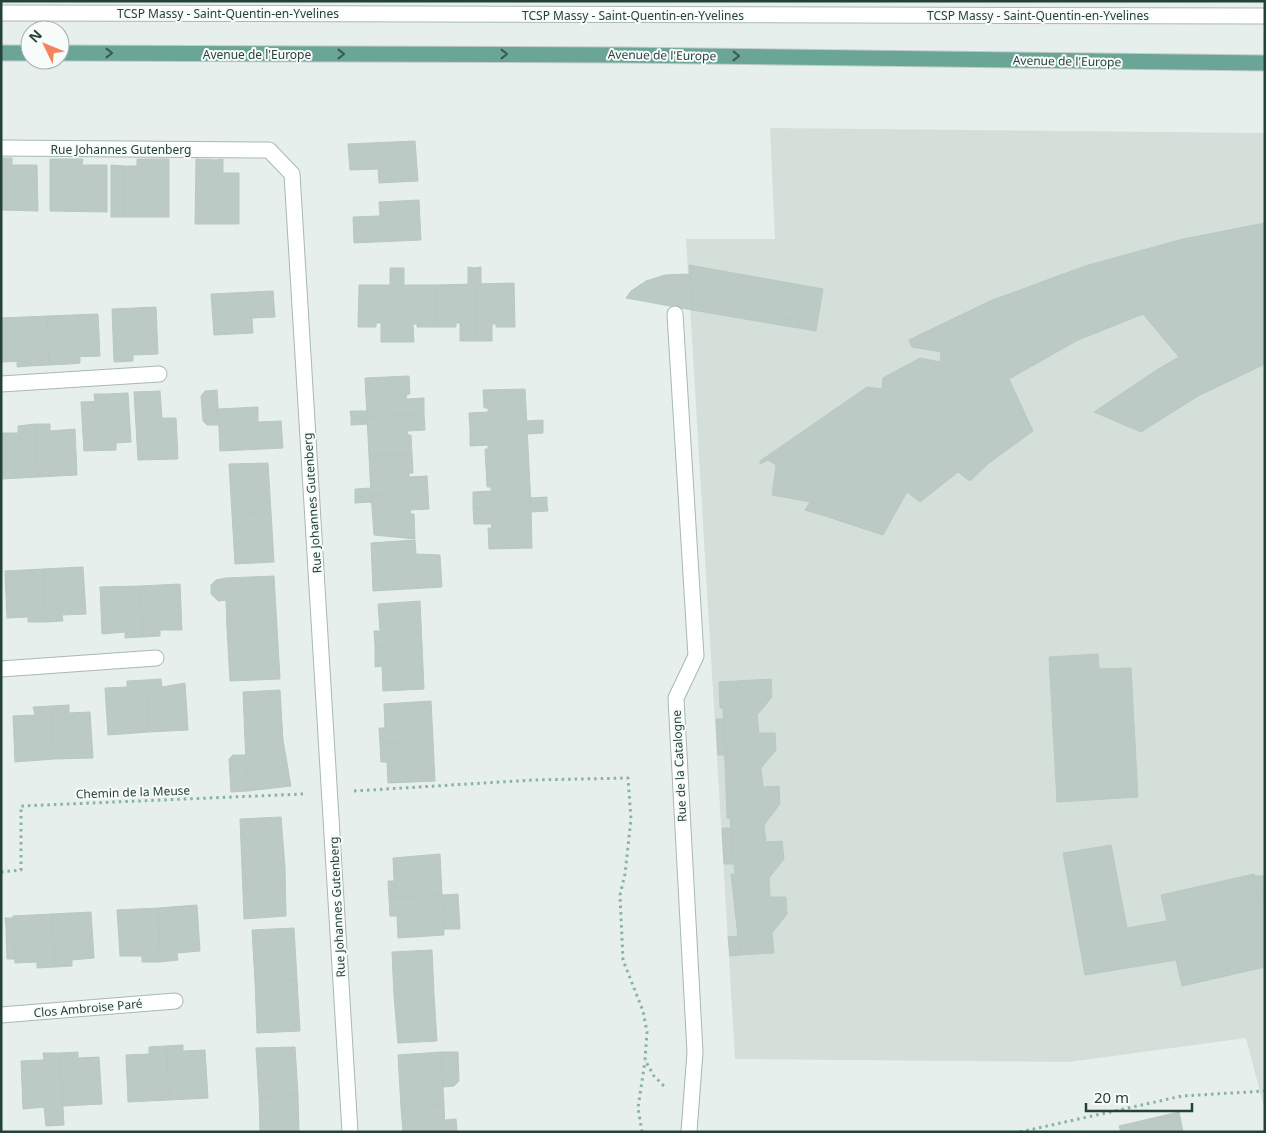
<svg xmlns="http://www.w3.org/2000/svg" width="1266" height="1133" font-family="'Noto Sans',sans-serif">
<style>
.built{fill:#d4dfda}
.building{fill:#bbcac4;stroke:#b8c9c2}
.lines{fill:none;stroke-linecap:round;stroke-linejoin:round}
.lane-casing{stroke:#a8b8b2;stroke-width:17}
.street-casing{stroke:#a8b8b2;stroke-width:17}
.primary-casing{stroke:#c2cac8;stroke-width:17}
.path{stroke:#86b3a5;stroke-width:3;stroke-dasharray:2.5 4;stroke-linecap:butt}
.lane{stroke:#fff;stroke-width:15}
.street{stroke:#fff;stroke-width:15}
.primary{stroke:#6aa596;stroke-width:15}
.oneway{stroke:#365b51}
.labels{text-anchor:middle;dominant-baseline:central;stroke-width:4;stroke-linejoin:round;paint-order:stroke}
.street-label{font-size:12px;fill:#24423a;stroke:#f7fbf9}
</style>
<rect width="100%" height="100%" fill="#e6efeb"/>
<path class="built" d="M770 128 1265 133V1111L1246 1038 1069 1062 735 1059 686 239H775Z"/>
<path class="building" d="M415 141 418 181 379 183 378 169 350 170 348 144Z
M1 158H12V165H37L38 211 1 210Z
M50 159H83L82 165H107V212L50 211Z
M137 159H150L151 166H137Z
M150 159H169V217H123L124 166H151Z
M196 159 216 160V173H239V224H195Z
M223 159V173H216V160Z
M111 165 124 166V193H111Z
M111 193H124L123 217H111Z
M419 200 421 240 354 243 353 217 380 216 379 202Z
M1265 223V364L1198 396 1158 369 1179 357 1143 314 1078 340 1009 379 1033 431 989 463 970 481 958 472 920 502 907 492 883 535 825 516 828 505 772 495 776 465 768 460 760 464V461L867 387 882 389 883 378 920 358 940 362 941 352 912 347 909 340 990 301 1085 266 1183 239Z
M689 265 823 289 816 331 799 328 800 321 781 318 780 325 692 310Z
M468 267 475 268V284H468Z
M481 267V284H475V268Z
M390 268H397V285H390Z
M397 268H404V285H397Z
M690 274 692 310 626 298 631 291 646 281 665 275Z
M514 283 515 327H496V324H492V341H476L475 284Z
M475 284 476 341H460V323H456V327H437L436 285Z
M359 285H397V342H381V323H376V327H358Z
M397 285H436L437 327H417V324H413L414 342H397Z
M273 291 275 317 252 318 253 333 214 335 211 294Z
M156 307 158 354 133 355V361L114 362 112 309Z
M98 314 100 356 68 357 69 364 49 365 47 316Z
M47 316 49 365 29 366 28 361 1 362V318Z
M781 318 800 321 799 328 780 325Z
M80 356V363L69 364 68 357Z
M17 361H28L29 366 17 367Z
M1158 369 1198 396 1141 432 1094 412Z
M409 376 410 394 406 395 407 399 424 398V414L367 417 365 378Z
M525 389 527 427 470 430 469 413 488 412V408H484L483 390Z
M217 390 219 425H207L203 421 201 396 205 391Z
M160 391 162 418H176L178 459 138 460 134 392Z
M128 393 131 442 116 443V450L84 451 81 402 107 401 106 394Z
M94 394H106L107 401H95Z
M258 407V422L281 421 283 448 220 451 218 409Z
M350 411H367V417L351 418Z
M424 414 425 430 407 431 408 435H411L412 454 369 456 367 417Z
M367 417 368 424 351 425V418Z
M543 420V426L527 427V421Z
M35 424 38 477 1 479V433H18V426Z
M35 424H50V431L75 429 77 475 38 477Z
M543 426V433L528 434 527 427Z
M527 427 529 467 486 468 485 449H488V445L470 446V430Z
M412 454 413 473H409V477L427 476 428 492 371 495 369 456Z
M268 463 271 512 232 514 229 464Z
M529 467 531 505 473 508V492L491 491V487H487L486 468Z
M371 488V495L355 496V489Z
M428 492 429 509 410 510 411 514H414L415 539 374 535 371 495Z
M371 495 372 502 355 503V496Z
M547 497V505H531L530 498Z
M810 502 828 505 825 516 805 510Z
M531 505H547L548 511 531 512Z
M531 505 532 548 489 549 488 528H492L491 524H474L473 508Z
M271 512 274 562 235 564 232 514Z
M415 540 416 554 440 555 442 587 373 591 371 543Z
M83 567 86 614 62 615 63 621 46 622 43 569Z
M43 569 46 622H28V617L7 618 5 571Z
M274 576 277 627 227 629 226 600 218 601 211 594V585L216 580 226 578Z
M180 584 182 630H160V636L143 637 140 586Z
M140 586 143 637 125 638V632L102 634 100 587Z
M420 601 422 644 375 647 374 631H380L378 604Z
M277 627 280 679 230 681 227 629Z
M422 644 424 689 383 691 382 666 375 667V647Z
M1098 654 1099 669 1131 668 1138 797 1057 802 1049 657Z
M161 679 162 687 185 683 188 730 149 732 146 680Z
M771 679 772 697 757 715 759 733H775L776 750 761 768 763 787 779 786 780 804 764 825 766 842 782 841 784 859 769 878 770 897H786L787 914 772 933 774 953 740 955 731 874H735L730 818H727L723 708H720L719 682Z
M146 680 149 732 108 735 105 688 127 687V681Z
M280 690 283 740 245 741 243 692Z
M431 701 433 740 380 744 379 728H385L384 704Z
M69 705V713L90 712 93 758 54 759 51 706Z
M51 706 54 759 15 762 13 716 35 715 33 707Z
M716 719H724L727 755H718Z
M283 740 291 786 248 791 245 741Z
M433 740 435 781 388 783 387 762H381L380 744Z
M233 755H246L248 791 231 792 229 759Z
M281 817 285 867 242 868 240 819Z
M722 828H731L734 864H724Z
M1111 845 1127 928 1167 921 1161 895 1254 874 1259 904H1265V967L1182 986 1176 960 1085 975 1063 853Z
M440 854 442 895 389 898 388 881H394L393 858Z
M285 867 286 916 244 919 242 868Z
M1254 876H1265V904H1259Z
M458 894 460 929H444L442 895Z
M442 895 444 935 398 938 397 916H390L389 898Z
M197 905 200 951 177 953 178 960 160 962 158 908Z
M158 908 160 962H142V956H120L117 910Z
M91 912 94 958 72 960V966L55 967 52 914Z
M52 914 55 967 37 968V962L15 963 13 916Z
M5 918H13V925L6 926Z
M13 925 15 959H7L6 926Z
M294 928 297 980 255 982 252 930Z
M738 936 740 955 730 956 728 937Z
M432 950 434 994 394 996 392 952Z
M297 980 300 1031 257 1033 255 982Z
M434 994 437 1041 398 1043 394 996Z
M183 1045V1051L205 1050 208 1098 169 1100 166 1046Z
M166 1046 169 1100 128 1102 126 1055 149 1054V1047Z
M295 1047 298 1095 259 1097 256 1048Z
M78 1052V1058L99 1057 102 1104 63 1106 60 1053Z
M441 1052H458L459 1081 454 1086 443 1087Z
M441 1052 444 1105 401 1108 398 1055Z
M43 1053H60L64 1125 46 1126 44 1107 23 1109 21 1061 44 1060Z
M298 1095 299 1132H260L259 1097Z
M444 1105 445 1132H403L401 1108Z
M1179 1112 1183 1132H1121L1119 1126Z
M456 1119 457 1132H445V1120Z"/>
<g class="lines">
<defs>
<path id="lane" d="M1 13 1265 16"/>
<path id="street" d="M1 148 269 150 292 174 350 1132
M675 314 696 656 676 698 695 1052 689 1132
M1 384 159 374
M1 669 156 658
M1 1015 175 1001"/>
<path id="primary" d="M1 53H30
M60 53 621 55 1265 63"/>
</defs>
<use href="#lane" class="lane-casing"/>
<use href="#street" class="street-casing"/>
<use href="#primary" class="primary-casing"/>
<path class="path" d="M354 791 533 780 628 778 631 819 625 874 620 895 623 960 643 1011 647 1032 645 1060 654 1076 665 1087
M1 872 21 870V806L303 794
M642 1132 638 1108 645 1061
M1020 1132 1182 1096 1265 1091"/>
<use href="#lane" class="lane"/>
<use href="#street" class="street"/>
<use href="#primary" class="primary"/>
</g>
<defs><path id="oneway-chevron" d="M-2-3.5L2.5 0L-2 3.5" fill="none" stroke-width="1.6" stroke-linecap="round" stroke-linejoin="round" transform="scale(1.25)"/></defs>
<g class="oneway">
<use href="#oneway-chevron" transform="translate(109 53)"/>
<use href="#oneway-chevron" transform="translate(341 54)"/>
<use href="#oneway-chevron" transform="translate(504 54)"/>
<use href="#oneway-chevron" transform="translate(736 56) rotate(1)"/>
</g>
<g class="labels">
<g class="street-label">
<text x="228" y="13">TCSP Massy - Saint-Quentin-en-Yvelines</text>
<text x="633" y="15">TCSP Massy - Saint-Quentin-en-Yvelines</text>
<text x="1038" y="15">TCSP Massy - Saint-Quentin-en-Yvelines</text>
<text x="257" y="54">Avenue de l'Europe</text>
<text transform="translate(662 55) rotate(1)">Avenue de l'Europe</text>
<text transform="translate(1067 61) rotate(1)">Avenue de l'Europe</text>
<text x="121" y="149">Rue Johannes Gutenberg</text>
<text transform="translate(312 503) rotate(-94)">Rue Johannes Gutenberg</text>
<text transform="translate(679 766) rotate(-93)">Rue de la Catalogne</text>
<text transform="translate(133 792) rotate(-2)">Chemin de la Meuse</text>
<text transform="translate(337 907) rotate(-93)">Rue Johannes Gutenberg</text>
<text transform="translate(88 1008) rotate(-5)">Clos Ambroise Paré</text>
</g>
</g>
<rect width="1266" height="1133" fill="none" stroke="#24423a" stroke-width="5"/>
<g transform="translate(45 45) rotate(313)"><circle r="24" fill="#f7fbf9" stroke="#a3b1ad"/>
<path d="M0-4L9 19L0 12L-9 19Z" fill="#f4845f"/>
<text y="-8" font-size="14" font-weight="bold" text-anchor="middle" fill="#24423a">N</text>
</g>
<path d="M1086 1103v8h106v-8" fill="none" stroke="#24423a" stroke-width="2.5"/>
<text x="1094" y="1103" font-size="15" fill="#24423a" stroke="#f7fbf9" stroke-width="4" paint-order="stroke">20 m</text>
</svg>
